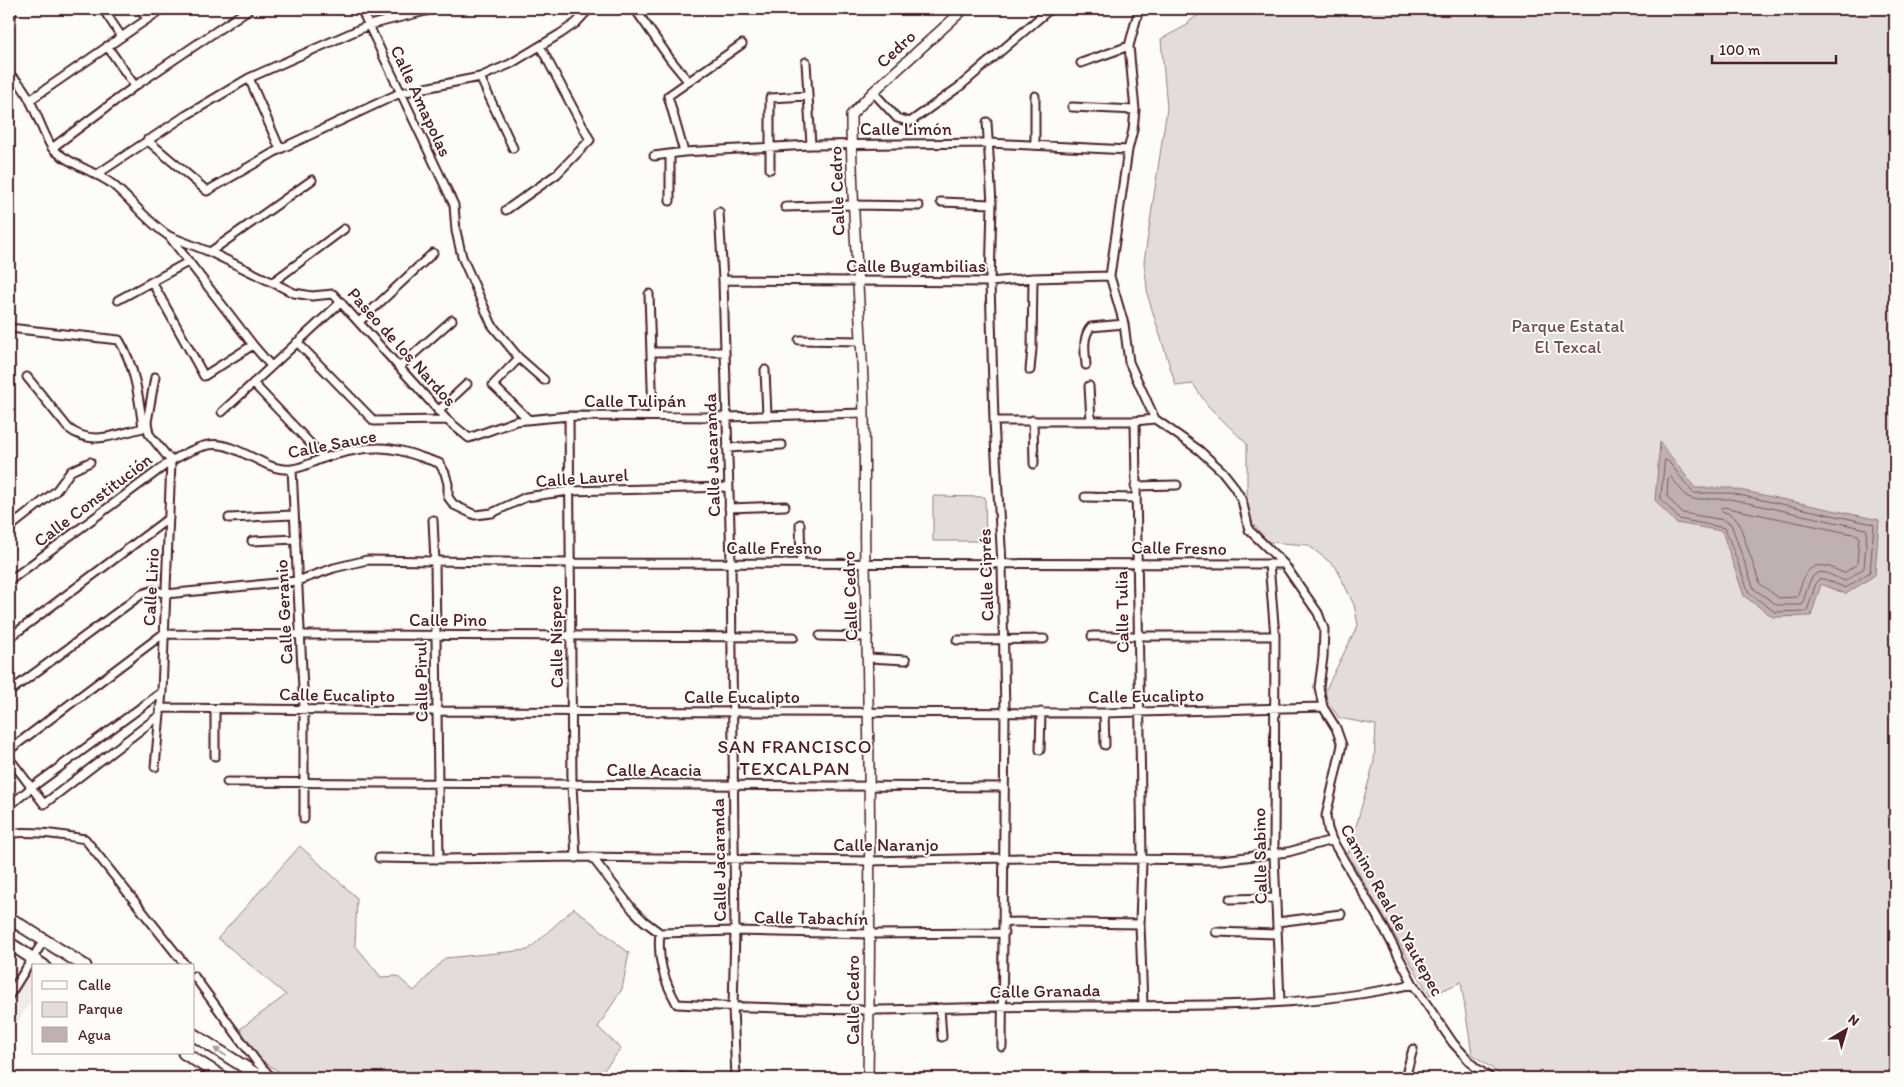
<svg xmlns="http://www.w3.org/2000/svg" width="1904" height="1087" font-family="Itim,sans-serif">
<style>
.built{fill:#f0ece8}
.green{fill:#e3dcda;stroke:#967e82}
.water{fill:#c0b1b1;stroke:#91777b}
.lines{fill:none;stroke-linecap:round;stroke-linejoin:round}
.shore{stroke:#795961;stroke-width:1}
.minor-casing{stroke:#4a1f2b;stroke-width:11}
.tertiary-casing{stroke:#4a1f2b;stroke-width:12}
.primary-casing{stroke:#4a1f2b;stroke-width:15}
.minor{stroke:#fdfcf7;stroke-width:7}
.tertiary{stroke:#fdfcf7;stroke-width:9}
.primary{stroke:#fdfcf7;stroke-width:11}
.oneway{fill:#ac999b}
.labels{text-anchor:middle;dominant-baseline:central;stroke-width:4;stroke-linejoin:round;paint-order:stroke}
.street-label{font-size:18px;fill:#4a1f2b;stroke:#fdfcf7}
.park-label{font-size:18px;fill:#704e57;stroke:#fdfcf7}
.neighbourhood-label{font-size:19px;letter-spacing:1px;fill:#4a1f2b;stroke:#fdfcf7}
</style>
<rect width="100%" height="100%" fill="#fdfcf7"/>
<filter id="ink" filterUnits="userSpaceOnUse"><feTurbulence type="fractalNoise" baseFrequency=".02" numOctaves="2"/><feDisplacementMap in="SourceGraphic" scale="10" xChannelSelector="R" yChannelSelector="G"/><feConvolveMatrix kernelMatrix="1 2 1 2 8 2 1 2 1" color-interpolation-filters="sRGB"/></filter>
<g filter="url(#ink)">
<path class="built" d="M10 962 34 979V996L9 1035Z"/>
<path class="green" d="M1208 9H1895V1078H1505L1472 1054 1461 982 1430 996 1348 855 1374 762 1376 725 1339 718 1323 695 1358 625 1354 605 1336 567 1308 545 1268 542 1247 517V444L1208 406 1193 384 1176 386 1148 297 1144 262 1167 108 1161 39 1189 24 1188 22Z
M933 496 985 497 986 541H933Z
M300 846 357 898 355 945 381 977 397 976 414 991 445 958 528 950 574 908 629 953 622 989 598 1027 621 1049 597 1078H417L412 1075 410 1078H289L262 1061 240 1029 286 995 218 938Z"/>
<path class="water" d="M1660 442 1695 488H1730L1879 520 1875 575 1846 594 1821 584 1811 616 1773 617 1744 596 1722 531 1676 523 1655 500Z"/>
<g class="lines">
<path class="shore" d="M1665 460 1668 461 1693 493H1730L1873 524 1874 526 1870 572 1846 588 1824 579H1819L1816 583 1807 611 1775 612 1749 593 1725 528 1679 519 1661 499Z
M1671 477 1686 496 1693 499H1730L1866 529 1867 531 1864 568 1845 581C1839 579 1832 575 1826 573 1808 568 1807 594 1802 605H1777L1754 589 1731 524 1724 520 1682 513 1667 496 1668 479Z
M1723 507 1858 535 1859 537 1857 564 1844 573C1838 571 1832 567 1825 566 1805 562 1802 584 1797 597L1779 598 1760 584 1739 523 1732 515 1722 511 1721 509Z"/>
<defs>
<path id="minor" d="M103 9 121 36
M140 9 147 18
M361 9 454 205 456 231 462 257 492 325 519 358 544 380
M635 9 670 59 688 81
M1139 9 1129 46 1135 110 1133 130 1128 150 1110 276 1124 324 1129 362 1155 419 1199 450 1222 471 1233 485 1242 500 1249 530 1284 564 1318 613 1324 629 1323 657 1319 687 1323 707 1336 728 1342 745 1326 816 1328 829 1332 840 1385 930 1413 984 1453 1043 1475 1067 1490 1078
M107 46 135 86
M806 62 811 145
M1081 63 1129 46
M9 75C30 86 38 125 51 146 60 160 98 173 112 184 132 200 147 222 169 236L253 345 271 366
M480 77 513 148
M249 78 280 149
M873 92 897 118 910 122 959 87 1050 9
M30 100 162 9
M1072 107 1135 110
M987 122 992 204 990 282 994 421 1002 564 1005 712 1002 1047
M147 140 207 191 280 149 400 93 480 77 510 64 560 34 576 23 589 9
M1035 144V96
M52 148 135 86 249 9
M684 152 668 96 742 44
M654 156 684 152 811 145 989 143 1128 150
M770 169V98L808 96
M96 175 185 116 249 78 369 25 434 9
M670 201V154
M941 202 992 204
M785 207 853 205 919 206
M506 210 557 174 590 140 540 46
M719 212 723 280 731 563 735 931 733 1007 736 1078
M169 236 210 252 294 293 312 296 333 294 447 420 469 438 516 421 569 416 726 417 864 413
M210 252 312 180
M723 280 990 282 1033 278 1110 276
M152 282 204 376 253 345
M273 282 344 229
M649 294 653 416
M118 300 188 262
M359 322 433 253
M9 328 119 340C135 366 139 398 143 428 116 434 92 447 68 428L27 377
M799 340 860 341
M297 342 374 421 447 420
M652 352H724
M519 358 493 385 528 419
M1086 365C1085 352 1082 337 1091 327L1124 324
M399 367 452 320
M765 370 767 415
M1030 370 1032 349 1033 278
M155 377 147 422 149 434 171 461
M253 383 324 458
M1089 386 1091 421
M438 411 467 384
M222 412 341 302
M569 416 572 785 576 858
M1033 420 1034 464
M994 421H1135L1155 419
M1135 421 1142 860 1140 924 1143 1005
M727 448 782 445
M292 469 304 709V819
M1135 486 1177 485
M1085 497 1135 498
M729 508 785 506
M229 518 293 515
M433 520 435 562 439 859
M800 524 801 563
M9 528 56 491 71 471 90 462
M252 541 296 539
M1269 564 1275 636 1274 854 1280 1002
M9 581 171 461C215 436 220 442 262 462 271 467 282 470 292 469 303 468 314 461 324 458 340 453 360 448 377 448 398 447 419 457 439 463L445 473 448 484V497L454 505 475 515 492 513 526 497 569 491 729 487
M820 636 868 637
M1092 636H1275
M9 638 169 518
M957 640 1044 639
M868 658 906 660
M9 692 142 594 154 590 166 594 297 581 334 568 367 560 570 563 1284 564
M160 708 436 711 1104 713 1323 707
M1104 713 1105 745
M9 750 163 634 794 637
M1040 750 1041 712
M215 756V709
M9 758 44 804 160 715
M155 767 162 692 171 461
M227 782 1004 787
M9 806 31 788 162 692
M9 830 11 833C37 831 60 835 85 839L186 966
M592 857 633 910 644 921 660 933 735 931 869 934 1004 933
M379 858 439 859 582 857 869 861 1004 858 1221 860 1288 852 1332 840
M1230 899 1275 898
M1004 922 1140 924
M1277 922 1341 914
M1216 932 1276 934
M660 933C657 959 664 981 677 1004 741 1007 806 1010 870 1010 935 1009 1001 1006 1066 1006 1182 1005 1300 1010 1413 984
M194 976 256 1061 272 1078
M9 996 44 940
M940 1008 942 1037
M681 1077 694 1078
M1405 1078 1413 1049"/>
<path id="tertiary" d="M866 1078 868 1076C871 905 870 735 865 564 864 514 865 464 864 414 862 315 851 215 851 115L873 92 964 9"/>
<path id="primary" d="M9 19 10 9
M9 918 85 966
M9 943 44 966
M194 1035 262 1078
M184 1053 224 1078"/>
</defs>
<use href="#minor" class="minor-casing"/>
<use href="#tertiary" class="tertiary-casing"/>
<use href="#primary" class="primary-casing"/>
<use href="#minor" class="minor"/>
<use href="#tertiary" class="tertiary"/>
<use href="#primary" class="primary"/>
</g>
<defs><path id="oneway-solid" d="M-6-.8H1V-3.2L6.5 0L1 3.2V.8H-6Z" transform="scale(1.25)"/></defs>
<use class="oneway" href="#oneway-solid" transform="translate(220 1052) rotate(-148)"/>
</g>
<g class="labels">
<g class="street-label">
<text transform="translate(896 49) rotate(-43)">Cedro</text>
<text transform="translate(421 101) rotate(65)">Calle Amapolas</text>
<text x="906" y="129">Calle Limón</text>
<text transform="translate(837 191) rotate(-92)">Calle Cedro</text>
<text x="916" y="266">Calle Bugambilias</text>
<text transform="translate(402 347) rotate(48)">Paseo de los Nardos</text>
<text x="635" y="401">Calle Tulipán</text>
<text transform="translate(332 444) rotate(-11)">Calle Sauce</text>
<text transform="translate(712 455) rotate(-92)">Calle Jacaranda</text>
<text transform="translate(582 478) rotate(-4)">Calle Laurel</text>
<text transform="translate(93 500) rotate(-37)">Calle Constitución</text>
<text x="774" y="548">Calle Fresno</text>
<text transform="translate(1179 548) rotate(1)">Calle Fresno</text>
<text transform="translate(986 575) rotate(-92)">Calle Ciprés</text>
<text transform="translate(151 587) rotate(-87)">Calle Lirio</text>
<text transform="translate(850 596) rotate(-92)">Calle Cedro</text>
<text transform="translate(284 612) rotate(-93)">Calle Geranio</text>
<text transform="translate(1122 612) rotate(-91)">Calle Tulia</text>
<text x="448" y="620">Calle Pino</text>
<text transform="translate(556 637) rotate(-91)">Calle Níspero</text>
<text transform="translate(421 682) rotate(-91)">Calle Pirul</text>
<text transform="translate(337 695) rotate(1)">Calle Eucalipto</text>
<text transform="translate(1146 696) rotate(-1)">Calle Eucalipto</text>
<text x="742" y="697">Calle Eucalipto</text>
<text x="654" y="770">Calle Acacia</text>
<text x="886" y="845">Calle Naranjo</text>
<text transform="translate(1260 856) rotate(-91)">Calle Sabino</text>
<text transform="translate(719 860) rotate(-91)">Calle Jacaranda</text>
<text transform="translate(1392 910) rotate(61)">Camino Real de Yautepec</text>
<text transform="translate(811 918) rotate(1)">Calle Tabachín</text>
<text transform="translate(1045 991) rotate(-1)">Calle Granada</text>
<text transform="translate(853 1000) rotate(-90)">Calle Cedro</text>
</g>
<g class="park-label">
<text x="1568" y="326">Parque Estatal<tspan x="1568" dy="21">El Texcal</tspan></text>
</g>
<g class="neighbourhood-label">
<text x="795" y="746">SAN FRANCISCO<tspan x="795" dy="22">TEXCALPAN</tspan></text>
</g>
</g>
<rect width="1904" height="1087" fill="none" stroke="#fdfcf7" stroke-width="30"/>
<rect x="15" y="15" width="1874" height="1057" fill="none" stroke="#4a1f2b" stroke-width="2" filter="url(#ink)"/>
<rect x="32" y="964" width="162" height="90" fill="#fdfcf7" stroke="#b5a4a5"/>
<rect x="42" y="981" width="25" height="8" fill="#fdfcf7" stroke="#b5a4a5"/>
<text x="78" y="990" font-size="15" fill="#4a1f2b">Calle</text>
<rect x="42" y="1002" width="25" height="15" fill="#e3dcda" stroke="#b5a4a5"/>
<text x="78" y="1014" font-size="15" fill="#4a1f2b">Parque</text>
<rect x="42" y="1027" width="25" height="15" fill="#c0b1b1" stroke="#b5a4a5"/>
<text x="78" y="1040" font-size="15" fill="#4a1f2b">Agua</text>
<g transform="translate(1846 1030) rotate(38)" stroke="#fdfcf7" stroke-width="4" paint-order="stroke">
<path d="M0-4L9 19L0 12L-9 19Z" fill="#4a1f2b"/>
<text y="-8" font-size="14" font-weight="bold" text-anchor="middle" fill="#4a1f2b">N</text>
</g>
<path d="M1712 55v8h124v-8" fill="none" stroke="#4a1f2b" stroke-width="2.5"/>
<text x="1719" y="55" font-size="15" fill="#4a1f2b" stroke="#fdfcf7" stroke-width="4" paint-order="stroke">100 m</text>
</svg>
